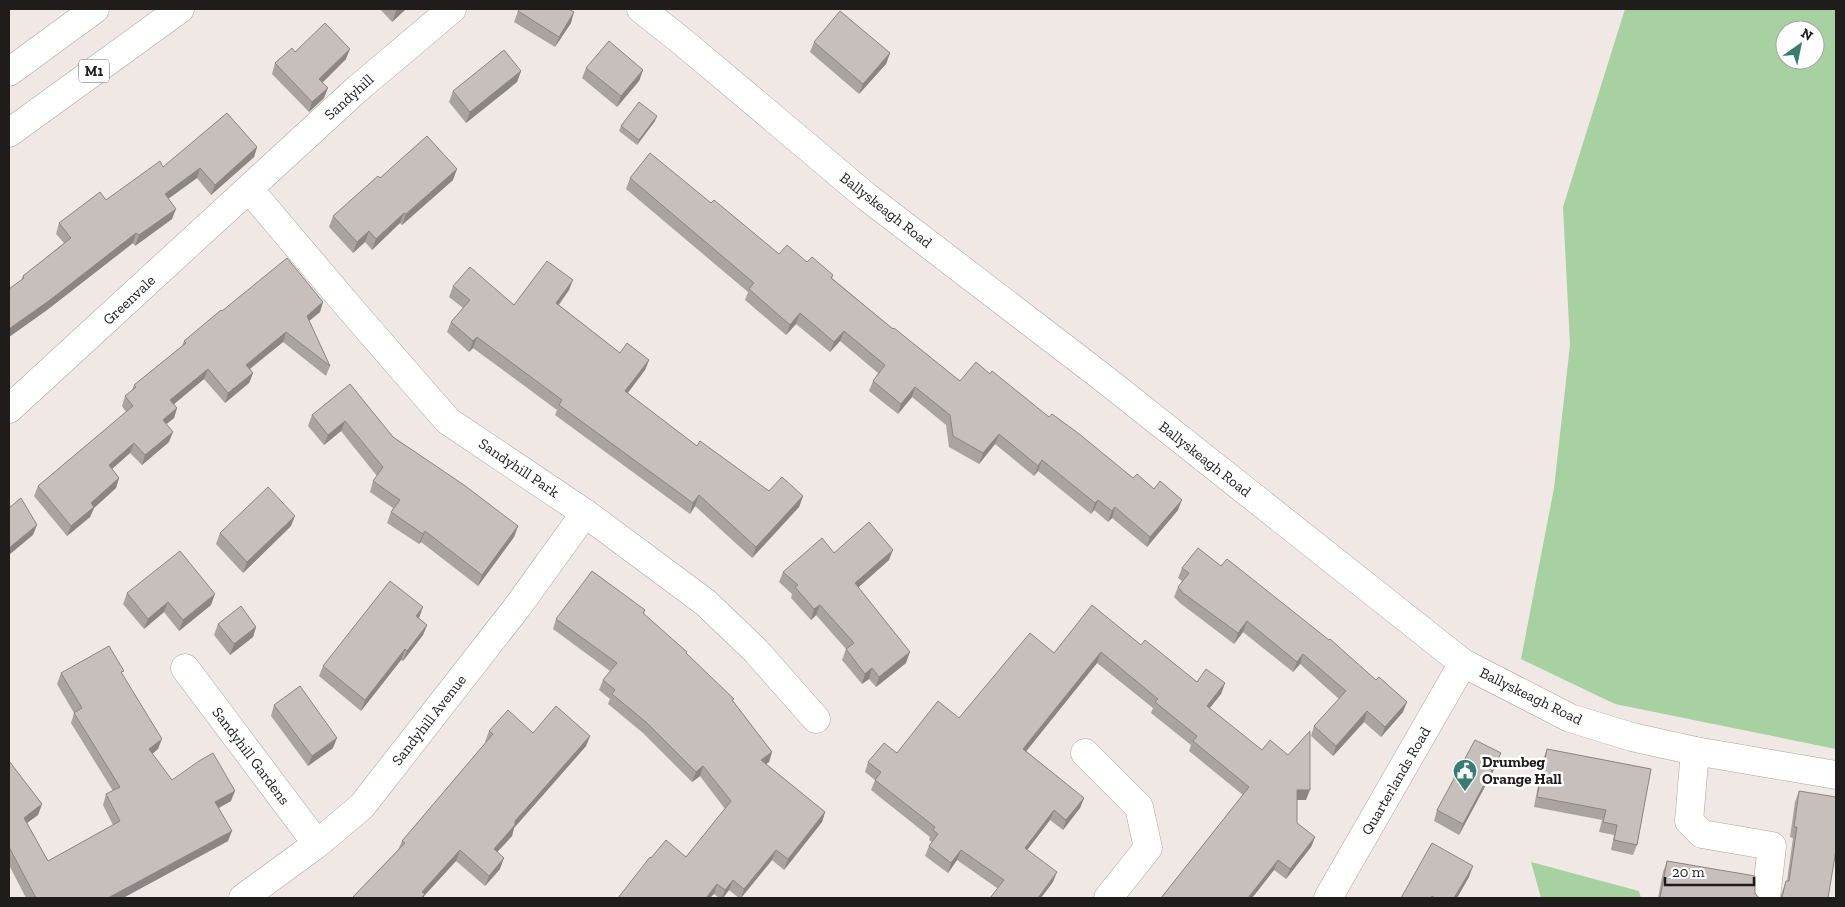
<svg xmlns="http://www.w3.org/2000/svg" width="1845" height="907" font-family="'Zilla Slab',serif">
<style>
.green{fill:#a7d1a1;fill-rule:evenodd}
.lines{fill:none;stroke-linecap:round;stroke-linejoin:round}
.street-casing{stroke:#aba4a0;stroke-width:29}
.secondary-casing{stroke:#aba4a0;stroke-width:29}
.highway-casing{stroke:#aba4a0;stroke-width:29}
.street{stroke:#fff;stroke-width:28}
.secondary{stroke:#fff;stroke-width:28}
.highway{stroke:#fff;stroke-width:28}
.wall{fill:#aaa4a1}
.shaded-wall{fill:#8b8683}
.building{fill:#c6bfbb;stroke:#8b8683}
.labels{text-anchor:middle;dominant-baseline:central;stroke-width:5;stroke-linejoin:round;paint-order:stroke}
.shield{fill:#fff;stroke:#62605f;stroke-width:1}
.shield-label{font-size:14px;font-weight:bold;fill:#1f1c1b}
.street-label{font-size:15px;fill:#1f1c1b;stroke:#fff}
.poi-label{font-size:15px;font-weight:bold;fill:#1f1c1b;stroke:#fff;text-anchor:start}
</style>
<rect width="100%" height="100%" fill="#efe8e4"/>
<path class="green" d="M1625 9H1836V749L1615 704 1521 659 1554 488 1570 345 1563 207ZM1785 30H1815V60H1785Z
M1531 862 1639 891 1641 898H1541Z"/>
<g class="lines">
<defs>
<path id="street" d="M249 189 348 306 448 421 585 513 706 603 756 651 816 719
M9 409 356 90 452 9
M185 668 317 844
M1695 751 1689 821 1702 834 1772 846 1766 898
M1085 753 1139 807 1148 848 1108 898
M243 898 317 844 362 806 518 606 585 513
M1328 898 1463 663"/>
<path id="secondary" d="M641 9 684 43 867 197 1102 377 1463 663 1570 718 1632 737 1695 751 1836 775"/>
<path id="highway" d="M9 72 95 9
M9 133 180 9"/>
</defs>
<use href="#street" class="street-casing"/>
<use href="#secondary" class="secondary-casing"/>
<use href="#highway" class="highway-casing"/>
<use href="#street" class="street"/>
<use href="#secondary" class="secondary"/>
<use href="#highway" class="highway"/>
</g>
<path class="wall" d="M380 9H406L392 22Z
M518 11 571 23 555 47 514 22Z
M814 42 890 53 886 64 859 94 810 52Z
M295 52 346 59 323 82 324 98 309 112 272 74 275 63Z
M586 68 643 70 639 81 617 107 582 78Z
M521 71 517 82 466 123 449 102 453 91Z
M655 121 637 145 619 131 621 126Z
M257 147 254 157 211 195 197 178 168 199 172 219 135 246 133 243 47 310 9 337V289L21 280 23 276 64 243 56 234 59 223 106 200 163 167Z
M380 178 453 180 402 225 400 223 372 250 365 242 353 253 329 227 333 216Z
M630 178 711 203 779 254 807 262 833 275 832 278 893 329 960 381 1049 417 1178 510 1147 547 1112 518 1108 522 1094 510 1091 514 1038 471 1034 476 995 444 979 464 949 447 946 425 912 397 898 414 869 391 873 381 878 373 840 341 830 352 796 324 786 335 745 300 748 292 626 189Z
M453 286 514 305 569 290 559 305 620 353 649 360 645 370 627 393 697 446 769 491 803 496 799 507 752 558 695 506 690 514 555 415 557 410 473 348 469 352 447 332 451 322 463 308 449 297Z
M323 302 320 312 309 321 330 366 326 376 283 342 250 369 253 373 249 383 225 403 204 379 174 404 177 408 174 418 166 424 169 442 142 465 130 453 112 469 119 478 116 488 94 508 90 517 67 536 34 496 38 486 126 412 122 406 125 396 132 390 134 385 182 346 184 341 222 311Z
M350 384 393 437 518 526 514 537 478 586 421 542 419 544 387 523 391 512 393 508 370 492 373 481 377 476 341 431 324 445 308 426 312 415Z
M291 526 243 573 216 544 220 533Z
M834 553 889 560 858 587 906 663 876 687 869 679 862 684 842 660 846 649 816 615 811 620 791 598 792 594 779 582 783 572Z
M1182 568 1403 712 1381 737 1364 722 1333 756 1311 736 1314 726 1339 699 1300 664 1293 672 1243 632 1234 644 1180 603 1174 597 1178 587 1182 581 1178 578Z
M127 593 211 605 179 631 164 612 144 629 123 604Z
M645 610 644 614 687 654 733 701 772 752 769 762 766 764 825 812 822 822 784 870 772 860 741 898H739L729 890 723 898H719L714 894 651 858 686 857 725 809 700 776 692 782 643 733 608 704 610 699 599 690 603 680 610 671 553 629 556 619Z
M419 618 427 625 423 635 403 661 401 660 361 711 319 676 323 666Z
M218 624 256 627 253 637 230 655 214 635Z
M1141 645 1197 682 1225 683 1221 694 1210 708 1306 800H1297V823L1315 837 1311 847 1286 879 1274 870 1252 898H1161L1243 795 1189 751 1191 745 1151 713 1153 708 1097 663 1026 751 1084 798 1080 808 1063 830 1050 820 1027 850 1053 882 997 888 957 860 948 873 925 856 929 846 932 842 929 840 930 837 871 790 875 780 865 772 868 762 897 753 959 718 1054 653Z
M61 673 122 674 158 749 152 754 172 780 231 801 219 808 228 841 123 898H26L9 865V761L42 804 38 815 27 823 48 861 113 825 103 805 106 794 113 791 71 723 74 713 57 684Z
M274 705 333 748 308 766 271 716Z
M489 731 533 733 590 736 586 746 514 828 512 836 497 852 500 869 485 886 456 861 424 896 423 898H352L398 850 402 841 486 742H485Z
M1547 749 1651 769 1637 845 1633 855 1611 850 1614 835 1599 832 1602 820 1534 807 1543 759Z
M1497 764 1459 835 1434 821 1437 810Z
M1799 791 1836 850 1780 898 1786 881H1787L1793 838 1790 837 1795 802Z
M1667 861 1755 893 1759 898H1658L1663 872Z"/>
<path class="shaded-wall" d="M399 9H406L392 22 396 11Z
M574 12 571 23 555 47 559 37Z
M350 49 346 59 316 89 319 79Z
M890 53 886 64 859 94 863 84Z
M643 70 639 81 617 107 621 96Z
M521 71 517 82 466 123 470 112Z
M328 88 324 98 309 112 312 102Z
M657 116 655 121 637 145 639 140Z
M257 147 254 157 211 195 215 185Z
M200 168 197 178 161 204 165 194Z
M457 169 453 180 402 225 406 214Z
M176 209 172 219 135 246 139 235Z
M404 213 400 223 372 250 376 239Z
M369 231 365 242 353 253 357 242Z
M136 233 133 243 47 310 9 337V329Z
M573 280 569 290 552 313 556 303Z
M323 302 320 312 303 326 307 316Z
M800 313 796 324 786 335 790 325Z
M844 331 840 341 830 352 834 342Z
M286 332 283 342 242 375 246 365Z
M477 337 473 348 469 352 473 341Z
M649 360 645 370 621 402 625 391Z
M208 369 204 379 167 410 170 400Z
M253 373 249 383 225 403 228 393Z
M915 387 912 397 898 414 901 404Z
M177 408 174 418 159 430 163 420Z
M345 421 341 431 324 445 328 435Z
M173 432 169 442 142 465 145 455Z
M999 434 995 444 979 464 983 453Z
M134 443 130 453 105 475 109 465Z
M1042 460 1038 471 1034 476 1038 466Z
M119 478 116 488 94 508 90 517 67 536 71 526 91 503Z
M699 495 695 506 690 514 693 503Z
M803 496 799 507 752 558 756 547Z
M1098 500 1094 510 1091 514 1095 503Z
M1182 500 1178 510 1147 547 1150 537Z
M1115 507 1112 518 1108 522 1112 511Z
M295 516 291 526 243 573 247 562Z
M37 525 33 535 9 555V548Z
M518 526 514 537 478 586 482 575Z
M425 531 421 542 419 544 423 534Z
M893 550 889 560 851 594 855 583Z
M215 594 211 605 179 631 183 620Z
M168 602 164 612 144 629 148 619Z
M820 605 816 615 811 620 814 609Z
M423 607 419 618 412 627 416 616Z
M1247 621 1243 632 1234 644 1238 633Z
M427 625 423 635 403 661 407 651Z
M256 627 253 637 230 655 234 644Z
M405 649 401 660 361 711 365 700Z
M910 652 906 663 876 687 879 677Z
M1101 652 1097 663 1020 759 1023 749Z
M1303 654 1300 664 1293 672 1297 662Z
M872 668 869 679 862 684 865 674Z
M1225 683 1221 694 1203 716 1207 706Z
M1407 702 1403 712 1381 737 1385 727Z
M1367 711 1364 722 1333 756 1336 746Z
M590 736 586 746 514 828 512 836 490 860 494 849 515 821Z
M337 738 333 748 308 766 312 756Z
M162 739 158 749 145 760 149 749Z
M772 752 769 762 757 771 761 760Z
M1501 753 1497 764 1459 835 1463 824Z
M703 766 700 776 692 782 696 772Z
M1297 790H1310L1306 800H1293Z
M235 791 231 801 211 812 215 802Z
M1084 798 1080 808 1063 830 1066 820Z
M42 804 38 815 20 828 24 818Z
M1054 810 1050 820 1021 858 1025 848Z
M825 812 822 822 784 870 788 859Z
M232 831 228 841 123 898H108Z
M1315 837 1311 847 1286 879 1290 869Z
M460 850 456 861 424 896 423 898H420L422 892Z
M776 850 772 860 741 898 744 889Z
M961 850 957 860 948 873 951 863Z
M504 858 500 869 485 886 489 876Z
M1278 860 1274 870 1252 898H1248Z
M1473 866 1469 877 1457 898H1454Z
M1057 872 1053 882 1041 898H1038Z
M733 880 729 890 723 898H722L725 890Z
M717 884 714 894 710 898H706Z"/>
<path class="building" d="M519 9H569L574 12 559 37 518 11Z
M840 11 890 53 863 84 814 42Z
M325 23 350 49 319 79 328 88 312 102 275 63 292 48 295 52Z
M609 41 643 70 621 96 586 68Z
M504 50 521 71 470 112 453 91Z
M639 102 657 116 639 140 621 126Z
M227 113 257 147 215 185 200 168 165 194 176 209 139 235 136 233 50 300 9 329V289L24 278 23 276 71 238 59 223 100 192 106 200 160 161 163 167Z
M427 136 457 169 406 214 404 213 376 239 369 231 357 242 333 216 378 176 380 178Z
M650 153 711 203 714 200 779 254 787 245 807 262 812 257 833 275 831 278 893 329 894 328 960 381 976 362 990 374 992 371 1049 417 1052 414 1078 433 1133 478 1137 474 1154 489 1160 481 1182 500 1150 537 1115 507 1112 511 1098 500 1095 503 1042 460 1038 466 999 434 983 453 953 436 950 415 915 387 901 404 873 381 885 365 844 331 834 342 800 313 790 325 749 289 754 283 630 178Z
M287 258 323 302 307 316 330 366 286 332 246 365 253 373 228 393 208 369 170 400 177 408 163 420 173 432 145 455 134 443 109 465 119 478 91 503 94 507 71 526 38 486 133 406 125 396 136 387 134 385 186 343 184 341 221 310 222 311Z
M547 261 573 280 556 303 620 353 627 343 649 360 625 391 697 446 700 441 769 491 782 477 803 496 756 547 699 495 693 503 559 405 562 400 477 337 473 341 451 322 470 300 453 286 470 267 514 305Z
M350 384 393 437 464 485 518 526 482 575 425 531 423 534 391 512 400 500 373 481 383 467 345 421 328 435 312 415Z
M268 487 295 516 247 562 220 533Z
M21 498 37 525 9 548V508Z
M869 522 893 550 855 583 910 652 879 677 872 668 865 674 846 649 854 643 820 605 814 609 795 587 798 585 783 572 822 538 834 553Z
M1198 548 1221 566 1227 559 1329 640 1330 639 1376 680 1379 677 1407 702 1385 727 1367 711 1336 746 1314 726 1346 691 1303 654 1297 662 1247 621 1238 633 1183 593 1178 587 1189 573 1182 568Z
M180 551 215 594 183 620 168 602 148 619 127 593Z
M592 571 645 610 643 613 687 652 686 653 734 699 732 700 772 752 761 760 825 812 788 859 776 850 744 889 733 880 725 890 717 884 706 898H618L650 857 651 858 666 840 686 857 731 801 703 766 696 772 647 723 612 694 615 690 603 680 617 663 556 619Z
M390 581 423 607 416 616 427 625 407 651 405 649 365 700 323 666Z
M1092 605 1141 645 1145 640 1197 682 1206 669 1225 683 1207 706 1262 750 1270 740 1288 755 1310 731V790H1297V823L1315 837 1290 869 1278 860 1248 898H1161L1249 787 1193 741 1197 736 1155 702 1158 699 1101 652 1023 749 1084 798 1066 820 1054 810 1025 848 1057 872 1038 898H990L1004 880 961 850 951 863 929 846 938 834 933 830 935 827 875 780 881 772 868 762 884 743 897 753 938 701 959 718 1030 633 1054 653Z
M241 606 256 627 234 644 218 624Z
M109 646 124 671 121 672 162 739 149 749 172 780 199 761 213 753 235 791 215 802 232 831 108 898H36L9 847V761L42 804 24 818 48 861 120 821 106 794 120 787 74 713 82 708 61 673Z
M300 686 337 738 312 756 274 705Z
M556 706 590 736 515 821V825L494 849 504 858 489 876 460 850 422 892 425 894 421 898H352L405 843 402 841 493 734 489 731 508 710 533 733Z
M1475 740 1501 753 1463 824 1437 810Z
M1547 749 1651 769 1637 845 1614 840 1617 825 1603 822 1606 810 1537 797Z
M1799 791 1836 797V850L1828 898H1780L1782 897 1786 881H1789L1797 827H1794Z
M1432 843 1473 866 1454 898H1435L1432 896 1431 898H1401Z
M1667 861 1755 876V893L1759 898H1660Z"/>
<defs>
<symbol id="civic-pin" viewBox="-11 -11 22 30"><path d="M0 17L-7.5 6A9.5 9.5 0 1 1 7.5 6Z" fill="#397d70" stroke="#fff"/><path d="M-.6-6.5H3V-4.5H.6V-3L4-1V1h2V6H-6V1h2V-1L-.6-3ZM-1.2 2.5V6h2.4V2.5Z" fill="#fff"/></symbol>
</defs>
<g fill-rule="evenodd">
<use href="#civic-pin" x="1451" y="757" width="28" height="38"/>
</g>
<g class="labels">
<rect class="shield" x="79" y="59.5" width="30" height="23" rx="4"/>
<g class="shield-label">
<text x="94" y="71">M1</text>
</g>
<g class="street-label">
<text transform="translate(349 97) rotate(-42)">Sandyhill</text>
<text transform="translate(886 210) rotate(38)">Ballyskeagh Road</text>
<text transform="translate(129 300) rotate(-43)">Greenvale</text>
<text transform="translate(1205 459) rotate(38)">Ballyskeagh Road</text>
<text transform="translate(519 468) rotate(34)">Sandyhill Park</text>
<text transform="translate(1531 696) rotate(26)">Ballyskeagh Road</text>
<text transform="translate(429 720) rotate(-52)">Sandyhill Avenue</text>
<text transform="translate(251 756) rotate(53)">Sandyhill Gardens</text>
<text transform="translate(1396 781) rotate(-60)">Quarterlands Road</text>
</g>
<g class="poi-label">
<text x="1482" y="762">Drumbeg<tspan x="1482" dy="17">Orange Hall</tspan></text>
</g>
</g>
<rect width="1845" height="907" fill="none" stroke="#1f1c1b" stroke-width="20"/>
<g transform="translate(1800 45) rotate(33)"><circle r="24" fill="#ffffff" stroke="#a5a4a4"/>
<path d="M0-4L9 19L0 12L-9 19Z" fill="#397d70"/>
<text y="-8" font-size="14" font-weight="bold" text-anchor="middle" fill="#1f1c1b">N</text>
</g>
<path d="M1665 877v8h89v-8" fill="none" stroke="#1f1c1b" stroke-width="2.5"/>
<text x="1672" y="877" font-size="15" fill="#1f1c1b" stroke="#ffffff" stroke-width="4" paint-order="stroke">20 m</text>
</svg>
